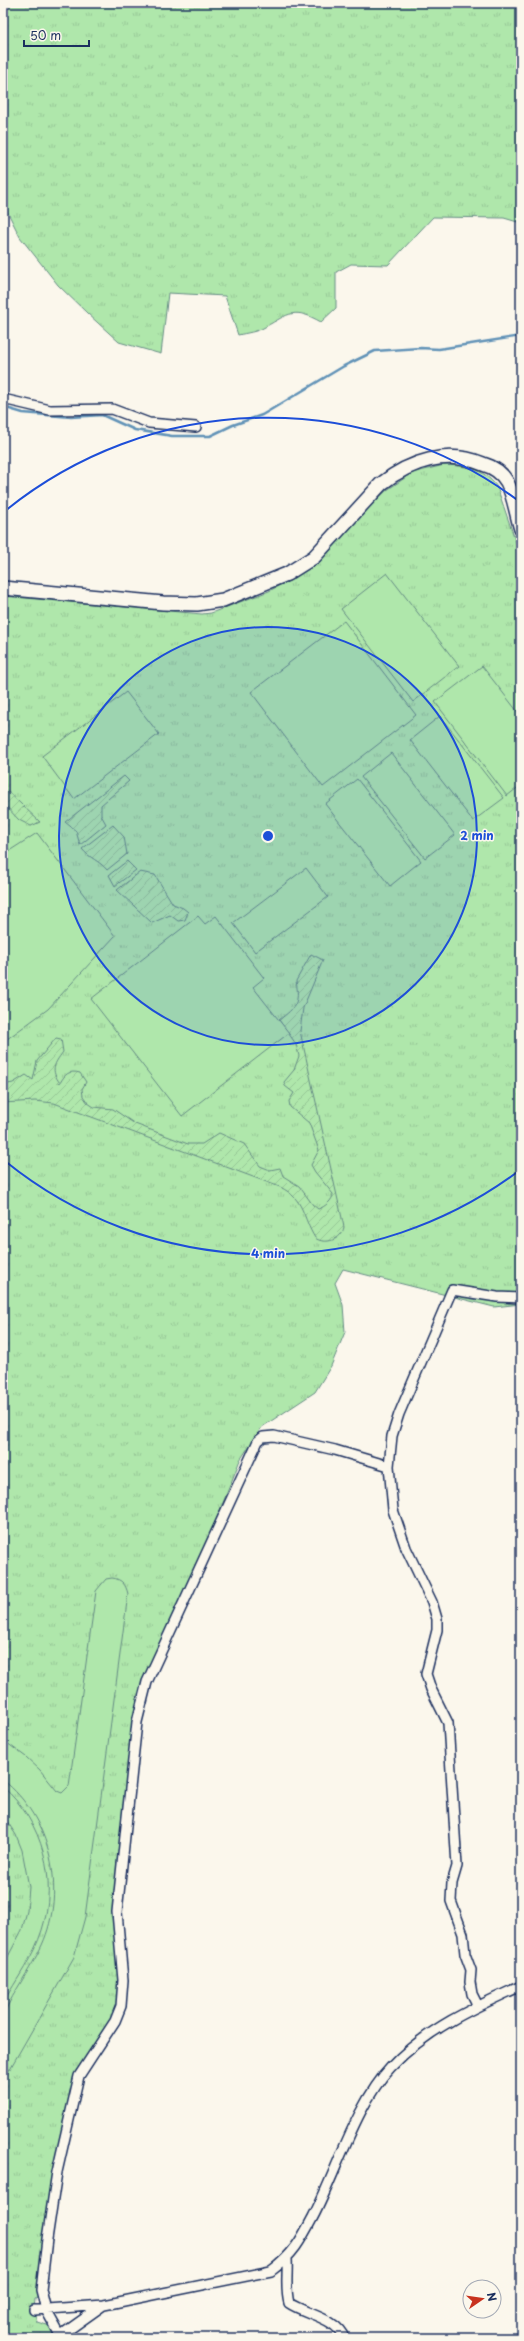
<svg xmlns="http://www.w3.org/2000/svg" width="524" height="2341" font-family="'Playpen Sans',sans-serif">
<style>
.grass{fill:url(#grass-tufts);stroke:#658b84}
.garden{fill:url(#garden-furrows);stroke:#658b84}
.pitch{fill:#afe7ab;stroke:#658b84}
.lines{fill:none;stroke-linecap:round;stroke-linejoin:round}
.stream{stroke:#6192b7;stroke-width:2.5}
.minor-casing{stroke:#1b2f5e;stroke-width:12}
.secondary-casing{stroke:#1b2f5e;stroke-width:16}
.minor{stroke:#fbf7ec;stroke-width:9}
.secondary{stroke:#fbf7ec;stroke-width:13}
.ring{fill:none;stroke:#1d4ed8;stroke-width:2}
.centre{fill:#1d4ed8;stroke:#fbf7ec;stroke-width:2}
.ring-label{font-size:12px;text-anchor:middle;font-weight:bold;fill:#1d4ed8;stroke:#fbf7ec;stroke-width:3;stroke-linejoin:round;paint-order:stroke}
</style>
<defs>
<pattern id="grass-tufts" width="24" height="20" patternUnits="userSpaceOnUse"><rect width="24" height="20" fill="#afe7ab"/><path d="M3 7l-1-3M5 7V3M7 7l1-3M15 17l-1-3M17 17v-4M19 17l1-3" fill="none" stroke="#96c696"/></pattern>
<pattern id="garden-furrows" width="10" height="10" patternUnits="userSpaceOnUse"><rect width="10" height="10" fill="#afe7ab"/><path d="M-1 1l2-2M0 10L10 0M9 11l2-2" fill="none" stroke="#96c696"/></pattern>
</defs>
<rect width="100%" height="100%" fill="#fbf7ec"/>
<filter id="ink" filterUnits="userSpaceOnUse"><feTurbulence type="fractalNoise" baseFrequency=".025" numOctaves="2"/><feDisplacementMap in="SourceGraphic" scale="8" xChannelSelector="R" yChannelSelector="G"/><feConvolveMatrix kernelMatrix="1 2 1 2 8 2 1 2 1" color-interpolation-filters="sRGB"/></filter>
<g filter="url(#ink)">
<path class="grass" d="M3 3H521V223L504 218 433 217 388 265 351 264 336 272V308L321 322C294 307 290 313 265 327 257 332 246 333 238 335L225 296 168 293 161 354 119 342 87 313 58 285 20 237 3 203Z
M444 465C466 466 482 467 497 487L521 557V1304L494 1307 343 1269 335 1283 343 1305 345 1332 331 1366 315 1392 262 1427 240 1460 205 1548 145 1676 115 1907 120 1991 115 2012 108 2027 74 2077 48 2200 38 2298 35 2299 34 2310 37 2322 47 2325 54 2332 53 2337 3 2338V596L202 614 211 613 269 591 297 576 387 490 412 473Z"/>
<path class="garden" d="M124 776 129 781 101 805V815L106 824 80 845 76 831 65 822Z
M3 787 40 822 31 826 19 820 3 803Z
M113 825 124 837 127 854 107 870C100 861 89 858 82 849Z
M127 861 136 870 115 886 109 875Z
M140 872 155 875 173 904 183 908 188 912 185 920 178 921 170 915 152 923 117 890Z
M311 954 323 960 303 1008 300 1031 344 1227C342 1240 325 1245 315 1238 302 1217 305 1199 280 1187L54 1103 35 1101 3 1103V1085L13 1083 26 1075 33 1080 37 1061 56 1038 61 1039 63 1052C54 1064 50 1070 60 1083 65 1074 69 1070 80 1073L86 1082 82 1089 83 1096 88 1103 94 1107 113 1109 135 1124 188 1144H202L219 1133 244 1144 260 1166 270 1170 280 1168 283 1176 299 1186 313 1205 318 1209C325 1207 333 1200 333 1194L315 1172 311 1165 319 1150 309 1123 290 1107 289 1101 294 1093 285 1086 284 1082 294 1070 299 1056 296 1044 279 1020C296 1007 300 1003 296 981Z"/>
<path class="pitch" d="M387 573 459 666 413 702 341 609Z
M344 621 416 715 323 787 251 692Z
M482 666 521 716V785L507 796 435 702Z
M126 692 159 734 74 799 42 756Z
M440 716 504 798 473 821 410 740Z
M391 753 455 835 425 858 361 777Z
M357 779 421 861 390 886 325 804Z
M37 833 115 936 48 1009 3 1042V836L9 851Z
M306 868 328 897 255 952 233 923Z
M198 916 205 924 216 916 264 978 253 987 289 1033 182 1116 91 999Z
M112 1578C122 1579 126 1585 128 1594L85 1917 74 1957 3 2081C3 2067 0 2024 4 2014 14 1990 31 1969 42 1945 67 1890 51 1818 3 1780V1740L26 1757 40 1770 57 1791 62 1793 69 1786 96 1591 106 1579Z
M3 1787C43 1822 58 1880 42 1930 34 1956 16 1980 3 2003V1966L22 1930 27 1911 29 1887 22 1850 16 1835 3 1815Z"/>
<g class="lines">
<path class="stream" d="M3 407 23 413 71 417 102 415 135 430 172 436H210L233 425 262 415 344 366 375 351 420 348 439 349 521 336"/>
<defs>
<path id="minor" d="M3 399 50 410 112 409 149 423 196 427
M478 2006 472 1994 470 1982 471 1970 465 1954 463 1934 451 1901 452 1883 457 1866 448 1723 431 1689 426 1674 437 1630V1619L432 1602 406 1548 393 1510 389 1466 392 1436 399 1414 452 1290 497 1297 521 1298
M287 2259C288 2274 285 2289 289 2303 305 2314 337 2318 344 2338
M34 2310 104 2305 271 2271C293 2255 301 2240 313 2217 337 2171 356 2104 391 2067 426 2029 475 2007 521 1986
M60 2335 46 2310 41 2290 47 2239 57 2172 79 2076 115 2021 121 2006 123 1980 117 1912 137 1722 147 1682 258 1441 263 1437 274 1436 335 1450 389 1466
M57 2338 102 2306"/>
<path id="secondary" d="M3 588 163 603 197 604 223 600 287 574 314 557 381 484C410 461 447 449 483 464 493 467 502 473 507 482 514 496 516 514 521 529"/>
</defs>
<use href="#minor" class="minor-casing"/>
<use href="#secondary" class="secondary-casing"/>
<use href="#minor" class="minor"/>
<use href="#secondary" class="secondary"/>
</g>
</g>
<circle cx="268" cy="836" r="209" fill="#1d4ed8" fill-opacity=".12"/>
<g class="ring">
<circle cx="268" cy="836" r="209"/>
<path d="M520 1170A418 418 0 0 1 5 1161M5 511A418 418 0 0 1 520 502"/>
</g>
<circle cx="268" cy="836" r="6" class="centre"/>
<g class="ring-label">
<text x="477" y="840">2 min</text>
<text x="268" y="1258">4 min</text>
</g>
<rect width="524" height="2341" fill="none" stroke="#fbf7ec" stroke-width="16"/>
<rect x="8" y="8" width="508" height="2325" fill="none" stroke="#1b2f5e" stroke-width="1.5" filter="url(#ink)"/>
<g transform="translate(482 2299) rotate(77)"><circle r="19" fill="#fbf7ec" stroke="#a1a7b3"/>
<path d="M0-3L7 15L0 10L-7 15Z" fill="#c8321e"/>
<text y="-6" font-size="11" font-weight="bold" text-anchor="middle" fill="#1b2f5e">N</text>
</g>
<path d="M24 40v6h65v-6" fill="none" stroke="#1b2f5e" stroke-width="2"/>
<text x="30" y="40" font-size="12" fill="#1b2f5e" stroke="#fbf7ec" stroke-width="3" paint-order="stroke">50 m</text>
</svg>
